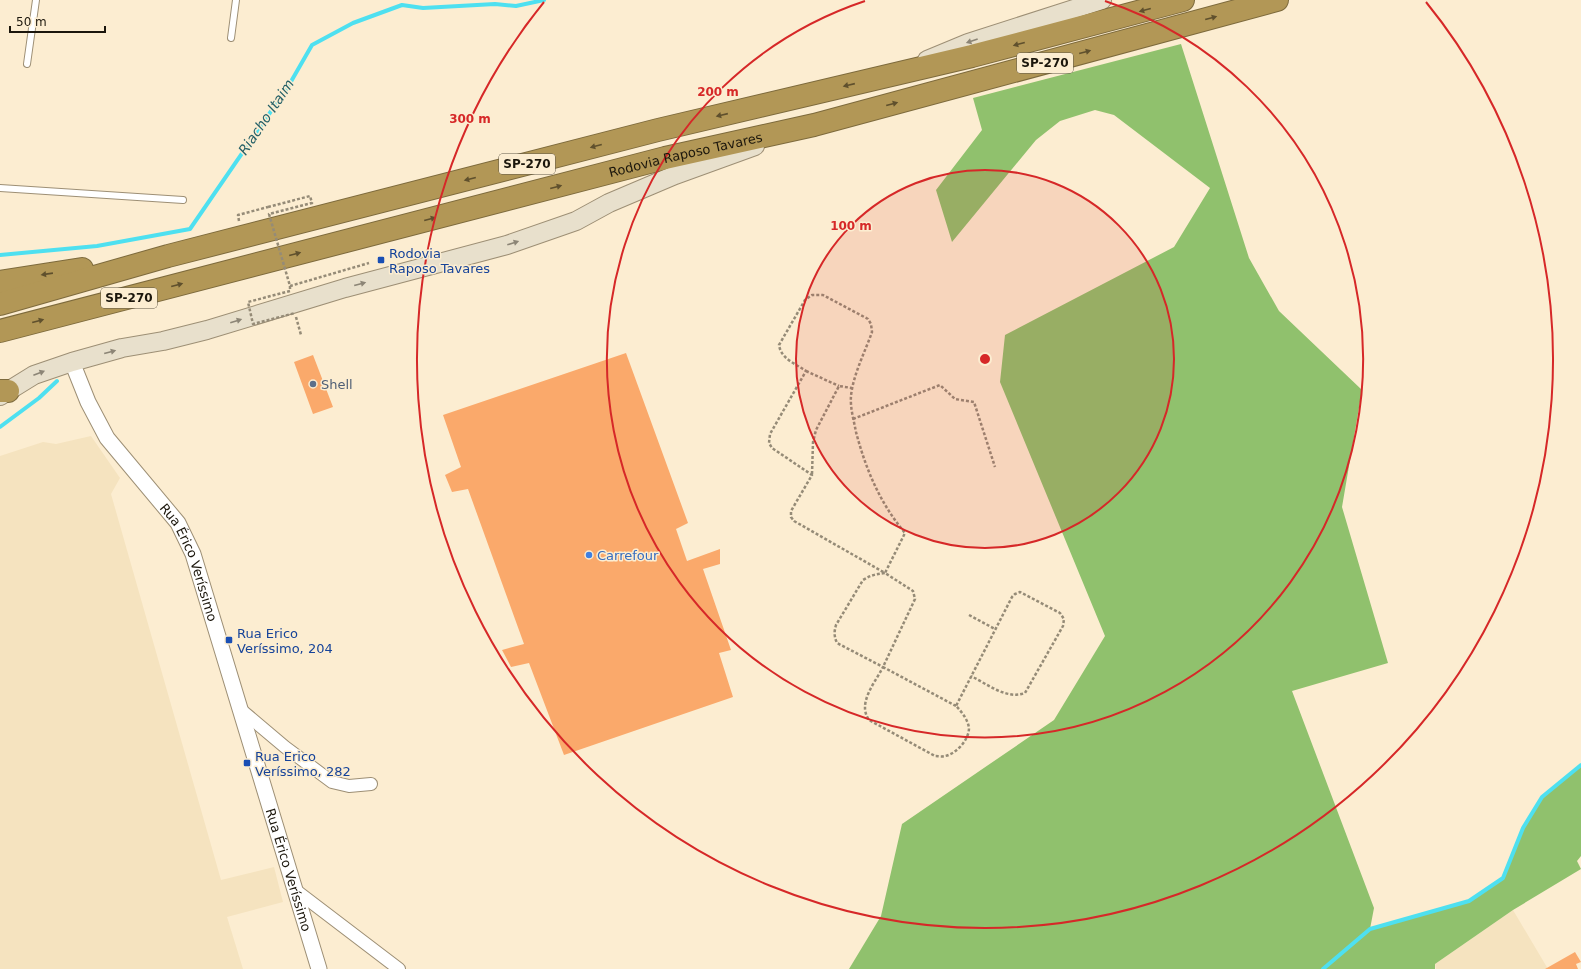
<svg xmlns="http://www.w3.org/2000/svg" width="1581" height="969" font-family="'DejaVu Sans',sans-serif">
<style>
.built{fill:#f5e3bf}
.forest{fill:#90c16d}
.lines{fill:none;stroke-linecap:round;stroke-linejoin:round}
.stream{stroke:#4ee0f0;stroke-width:4}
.building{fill:#faa96b}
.service-casing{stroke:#9d8f75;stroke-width:8}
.minor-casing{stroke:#9d8f75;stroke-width:14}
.tertiary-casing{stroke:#9d8f75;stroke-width:17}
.secondary-casing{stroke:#9d8f75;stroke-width:20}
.motorway-casing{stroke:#7d6a3c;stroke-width:24}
.path{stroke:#958b77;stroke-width:2.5;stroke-dasharray:3 2;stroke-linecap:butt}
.service{stroke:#fff;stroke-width:6}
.minor{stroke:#fff;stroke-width:12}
.tertiary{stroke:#fff;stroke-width:15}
.secondary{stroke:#e8e0cc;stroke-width:18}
.motorway{stroke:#b29756;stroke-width:22}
.path-bridge{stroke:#958b77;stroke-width:2.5;stroke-dasharray:3 2;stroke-linecap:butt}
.oneway{fill:#5f502d}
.oneway2{fill:#8c8576}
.ring{fill:none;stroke:#d62828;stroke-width:2}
.transit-dot{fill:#1a4fb4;stroke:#fcedd1;stroke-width:1.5}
.service-dot{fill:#5c6f8a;stroke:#fcedd1;stroke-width:1.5}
.shop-dot{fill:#3f7fe0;stroke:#fcedd1;stroke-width:1.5}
.labels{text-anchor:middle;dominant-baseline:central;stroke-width:3;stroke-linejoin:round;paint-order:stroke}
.shield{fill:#fcedd1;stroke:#5e5647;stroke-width:1}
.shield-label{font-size:12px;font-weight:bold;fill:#1b160c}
.street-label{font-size:13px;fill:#1b160c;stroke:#fcedd1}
.transit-label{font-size:13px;fill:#164399;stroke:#fcedd1;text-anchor:start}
.service-label{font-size:13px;fill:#4e5e75;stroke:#fcedd1;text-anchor:start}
.shop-label{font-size:13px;fill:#366cbe;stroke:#fcedd1;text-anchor:start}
.water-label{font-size:14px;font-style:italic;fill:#256067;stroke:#fcedd1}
.centre{fill:#d62828;stroke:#fcedd1;stroke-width:2}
.ring-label{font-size:12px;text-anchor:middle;font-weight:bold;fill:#d62828;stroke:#fcedd1;stroke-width:3;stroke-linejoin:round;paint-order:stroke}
</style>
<rect width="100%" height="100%" fill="#fcedd1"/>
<path class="built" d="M91 436 120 478 111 494 221 880 274 867 283 902 227 917 243 969H0V456L43 442 56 444Z
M1513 910 1548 969H1436L1435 964Z"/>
<path class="forest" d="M1181 44 1249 258 1279 311 1362 390 1342 507 1388 663 1292 691 1374 908 1370 929 1469 901 1503 878 1523 828 1542 797 1581 765V856L1577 861 1581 869 1513 910 1435 964V969H849L881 916 902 824 1054 720 1105 636 1000 382 1005 335 1174 247 1210 188 1114 115 1095 110 1060 121 1036 140 952 242 936 190 982 130 973 98Z"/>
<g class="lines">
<path class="stream" d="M0 255 97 246 190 229 289 85 312 45 353 23 402 5 423 8 495 4 516 6 544 0
M0 427 39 398 57 381
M1323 969 1370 929 1469 901 1503 878 1523 828 1542 797 1581 765"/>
</g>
<path class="building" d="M626 353 688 523 676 529 687 561 720 549V564L703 569 731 650 719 653 733 697 564 755 529 663 511 667 502 650 524 644 468 489 452 492 445 475 461 467 443 415Z
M313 355 333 407 313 414 294 362Z
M1575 952 1581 962 1576 964 1578 969H1545Z"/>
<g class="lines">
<defs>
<path id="service" d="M231 38 236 0
M27 64 36 0
M0 188 183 200"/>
<path id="minor" d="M240 709 285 747 332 782 349 786 371 784
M294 889 399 969"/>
<g id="tertiary">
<path id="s1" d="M72 362 88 402 107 438 178 523 193 554 319 969"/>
</g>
<path id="secondary" d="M927 60 968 43 1102 0
M0 396 34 375 72 362 122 348 163 341 207 330 345 288 507 245 576 221 609 203 675 175 755 146"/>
<g id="motorway">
<path d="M0 282 82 269"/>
<path d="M0 304 168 256 658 130 972 56 1183 0"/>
<path id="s2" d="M0 331 665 158 814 125 1277 0"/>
<path d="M0 391H8"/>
</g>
</defs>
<use href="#service" class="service-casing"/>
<use href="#minor" class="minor-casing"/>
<use href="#tertiary" class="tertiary-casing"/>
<use href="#secondary" class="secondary-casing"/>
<use href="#motorway" class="motorway-casing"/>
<path class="path" d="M239 221 238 215 268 207
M296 317 301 335
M806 371 839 386
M853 419 940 385 955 399 974 402 995 467
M812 474 813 442 816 430 839 386 852 388
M969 615 995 629
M956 706 883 667 915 599 913 591 885 573 905 533C880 503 866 470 856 432 854 421 850 408 851 396 853 375 865 352 872 332L871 324 868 319 823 295H812L805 300 779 345C781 359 796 364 806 371L770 434 769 443 772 448 812 475 791 511V517L794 521 885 573C876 574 871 575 863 580L836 625C834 632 834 636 837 643L883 667C875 683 857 703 869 720L935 756C938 756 942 757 945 756 956 754 969 740 969 728 968 720 962 712 956 706L1012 597 1015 594 1020 592 1060 613 1064 619 1063 626 1025 693C1007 700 987 684 971 676"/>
<use href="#service" class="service"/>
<use href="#minor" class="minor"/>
<use href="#tertiary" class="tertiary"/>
<use href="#secondary" class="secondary"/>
<use href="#motorway" class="motorway"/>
<path class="path-bridge" d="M268 207 310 196 312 203 269 214 290 286 369 263
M290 286V291L248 302 253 324 295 313"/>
</g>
<defs><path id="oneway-solid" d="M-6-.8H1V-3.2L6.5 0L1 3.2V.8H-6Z"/></defs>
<g class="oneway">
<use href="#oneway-solid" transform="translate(1145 10) rotate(165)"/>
<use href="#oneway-solid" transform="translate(1211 18) rotate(-15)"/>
<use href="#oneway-solid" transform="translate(1019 44) rotate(165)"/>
<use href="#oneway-solid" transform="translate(1085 52) rotate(-15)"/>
<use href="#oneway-solid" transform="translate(849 85) rotate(167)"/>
<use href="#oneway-solid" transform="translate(892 104) rotate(-15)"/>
<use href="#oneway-solid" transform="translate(722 115) rotate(167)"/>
<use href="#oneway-solid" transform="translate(596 146) rotate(165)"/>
<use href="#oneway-solid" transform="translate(470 179) rotate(166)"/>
<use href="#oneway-solid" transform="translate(556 187) rotate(-15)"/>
<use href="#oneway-solid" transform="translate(430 219) rotate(-15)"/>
<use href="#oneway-solid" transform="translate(295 254) rotate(-15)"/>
<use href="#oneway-solid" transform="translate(47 274) rotate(172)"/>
<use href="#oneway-solid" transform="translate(177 285) rotate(-15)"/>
<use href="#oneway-solid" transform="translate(38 321) rotate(-15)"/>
</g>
<g class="oneway2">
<use href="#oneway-solid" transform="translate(972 41) rotate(161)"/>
<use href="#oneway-solid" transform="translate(513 243) rotate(-18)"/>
<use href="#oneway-solid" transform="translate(360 284) rotate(-15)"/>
<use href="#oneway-solid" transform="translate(236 321) rotate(-17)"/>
<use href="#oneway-solid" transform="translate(110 352) rotate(-15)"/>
<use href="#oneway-solid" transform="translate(39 373) rotate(-21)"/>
</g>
<circle cx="985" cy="359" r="189" fill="#d62828" fill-opacity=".12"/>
<g class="ring">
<circle cx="985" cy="359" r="189"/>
<path d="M1105 1A378 378 0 1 1 865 1"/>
<path d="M1426 2A568 568 0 1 1 544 2"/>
</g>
<g class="transit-dot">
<rect x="377" y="256" width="8" height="8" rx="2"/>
<rect x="225" y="636" width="8" height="8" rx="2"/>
<rect x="243" y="759" width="8" height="8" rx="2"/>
</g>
<circle class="service-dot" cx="313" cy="384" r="4"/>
<circle class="shop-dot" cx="589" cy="555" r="4"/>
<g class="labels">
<g class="shield">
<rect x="1017" y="53" width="56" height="20" rx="3"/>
<rect x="499" y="154" width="56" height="20" rx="3"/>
<rect x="101" y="288" width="56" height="20" rx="3"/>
</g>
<g class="shield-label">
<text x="1045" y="63">SP-270</text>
<text x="527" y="164">SP-270</text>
<text x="129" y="298">SP-270</text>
</g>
<g class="street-label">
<text stroke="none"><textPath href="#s2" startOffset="708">Rodovia Raposo Tavares</textPath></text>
<text stroke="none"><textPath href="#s1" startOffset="235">Rua Érico Veríssimo</textPath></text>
<text stroke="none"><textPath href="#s1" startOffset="559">Rua Érico Veríssimo</textPath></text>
</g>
<g class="transit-label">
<text x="389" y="253">Rodovia<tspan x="389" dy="15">Raposo Tavares</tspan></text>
<text x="237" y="633">Rua Erico<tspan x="237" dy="15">Veríssimo, 204</tspan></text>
<text x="255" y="756">Rua Erico<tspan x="255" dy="15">Veríssimo, 282</tspan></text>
</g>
<g class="service-label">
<text x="321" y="384">Shell</text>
</g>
<g class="shop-label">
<text x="597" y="555">Carrefour</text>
</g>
<g class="water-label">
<text transform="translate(266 117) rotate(-56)">Riacho Itaim</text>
</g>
</g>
<circle cx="985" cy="359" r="6" class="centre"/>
<g class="ring-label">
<text x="718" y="96">200 m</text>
<text x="470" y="123">300 m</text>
<text x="851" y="230">100 m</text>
</g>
<path d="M10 26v6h95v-6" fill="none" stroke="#1b160c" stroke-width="2"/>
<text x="16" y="26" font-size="12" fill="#1b160c" stroke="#fcedd1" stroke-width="3" paint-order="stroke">50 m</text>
</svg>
